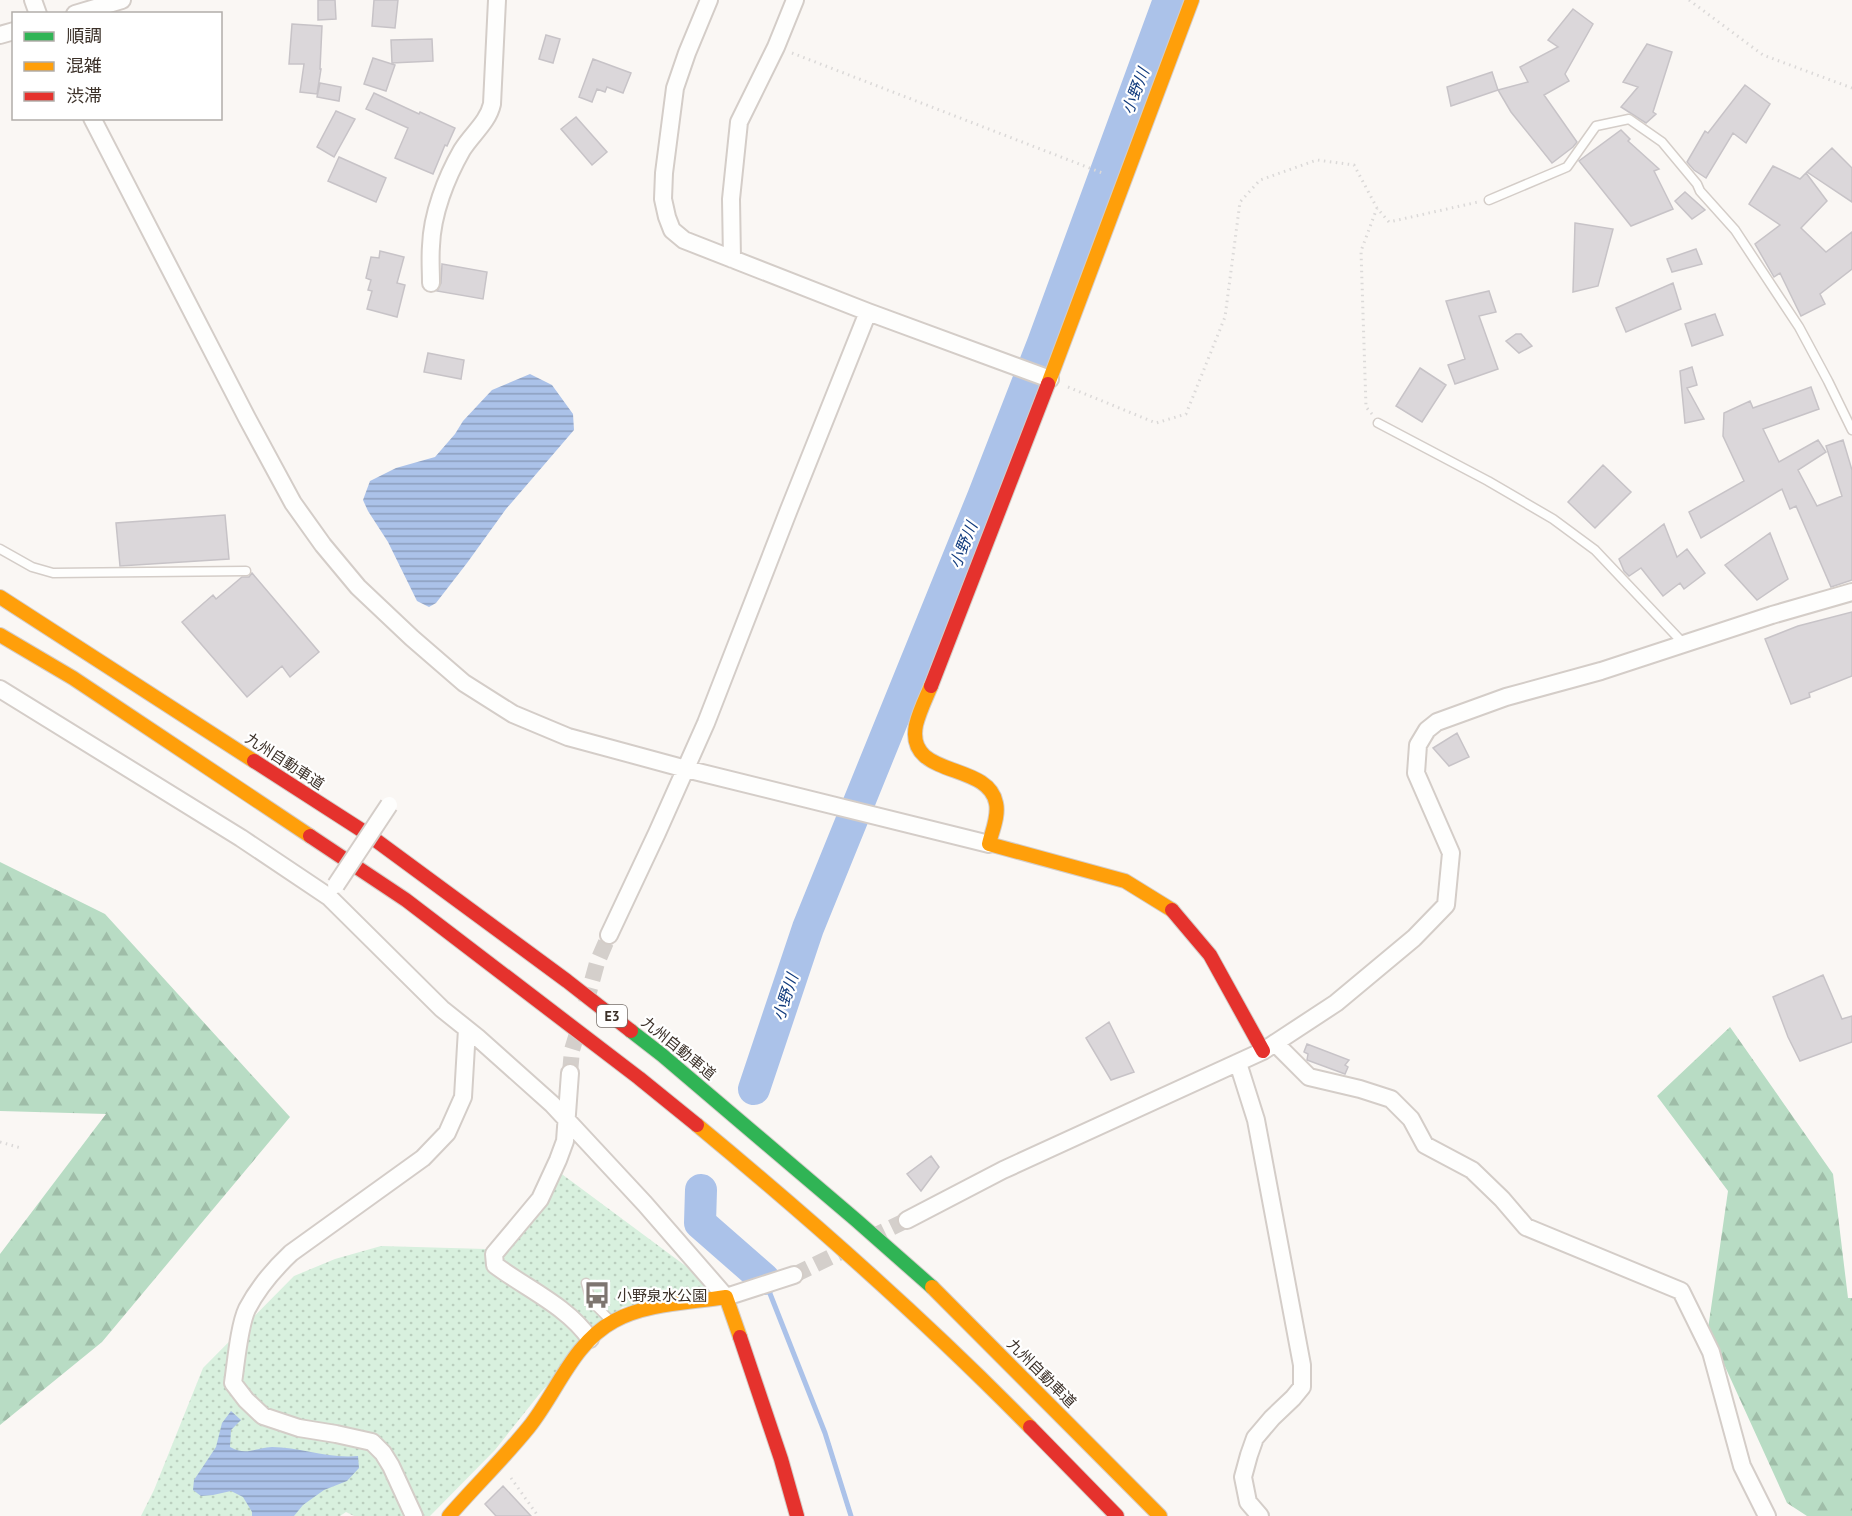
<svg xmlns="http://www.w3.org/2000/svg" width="1852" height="1516" font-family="'PT Sans','Noto Sans JP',sans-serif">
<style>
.forest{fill:url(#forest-firs)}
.park{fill:url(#park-dots)}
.water{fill:url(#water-rules)}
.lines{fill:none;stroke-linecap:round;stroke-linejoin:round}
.stream{stroke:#abc2e9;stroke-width:5}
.river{stroke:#abc2e9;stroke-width:32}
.building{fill:#dbd7da;stroke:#c7c3c7;stroke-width:1.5}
.street-tunnel{stroke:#d4cfcb;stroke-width:16;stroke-dasharray:16 8;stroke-linecap:butt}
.lane-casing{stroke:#d4cdc8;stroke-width:11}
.street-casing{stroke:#d4cdc8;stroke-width:20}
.fast-casing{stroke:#d4cdc8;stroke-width:16}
.slow-casing{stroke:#d4cdc8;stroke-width:16}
.jam-casing{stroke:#d4cdc8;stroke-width:16}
.path{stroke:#dbd9d8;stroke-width:3;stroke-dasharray:1.5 4.5;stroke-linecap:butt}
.lane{stroke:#fefefd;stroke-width:8}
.street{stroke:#fefefd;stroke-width:16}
.fast{stroke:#30b455;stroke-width:14}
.slow{stroke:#ff9f0a;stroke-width:14}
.jam{stroke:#e5322d;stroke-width:14}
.street-bridge-casing{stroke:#d4cdc8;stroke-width:20;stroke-linecap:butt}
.street-bridge{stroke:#fefefd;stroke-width:16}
.labels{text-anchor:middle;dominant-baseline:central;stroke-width:4.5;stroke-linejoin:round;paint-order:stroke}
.shield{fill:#fff;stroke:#766f69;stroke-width:1.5}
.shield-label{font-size:14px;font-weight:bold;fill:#3c3129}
.street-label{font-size:15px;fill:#3c3129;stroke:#fff}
.poi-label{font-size:15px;fill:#3c3129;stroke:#fff;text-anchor:start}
.water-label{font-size:16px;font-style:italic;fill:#123c7e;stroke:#fff}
</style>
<defs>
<pattern id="forest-firs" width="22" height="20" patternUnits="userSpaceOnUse" patternTransform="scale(1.5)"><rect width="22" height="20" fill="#b8dcc4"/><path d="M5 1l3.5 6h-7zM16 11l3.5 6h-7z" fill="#9fbda8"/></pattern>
<pattern id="park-dots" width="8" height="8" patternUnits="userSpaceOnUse" patternTransform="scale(1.5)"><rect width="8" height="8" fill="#d8f0de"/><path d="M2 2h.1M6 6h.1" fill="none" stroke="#bacebe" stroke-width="1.8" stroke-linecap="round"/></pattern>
<pattern id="water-rules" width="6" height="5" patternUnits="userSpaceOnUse" patternTransform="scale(1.5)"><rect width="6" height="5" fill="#abc2e9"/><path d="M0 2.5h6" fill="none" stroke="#8c9ebd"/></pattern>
</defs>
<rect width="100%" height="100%" fill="#faf7f4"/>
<path class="forest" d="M0 862 105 914 290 1117 102 1342 0 1425V1254L106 1114 0 1111Z
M1730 1027 1833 1174 1848 1298H1852V1516H1807L1787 1503 1708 1329 1728 1191 1657 1096Z"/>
<path class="park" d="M555 1169 718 1290 622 1307 541 1392 495 1450 430 1516H354L346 1512 340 1516H141L154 1490 203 1368 294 1276 335 1259 381 1246 486 1249Z"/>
<path class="water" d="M530 374 552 385 573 414 574 430 506 509 467 563 436 603 429 607 417 601 388 542 368 511 363 500 370 481 396 468 435 457 455 434 463 421 492 390Z
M231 1411 241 1420 231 1430 230 1447C246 1456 255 1448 272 1447 300 1447 328 1459 358 1456L359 1468 347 1481 324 1490 303 1505 294 1516H252V1512L243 1497 231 1491 213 1495 201 1496 193 1490 194 1480 216 1447 222 1423Z"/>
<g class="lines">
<path class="stream" d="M767 1286 825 1433 851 1516"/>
<path class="river" d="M754 1089 808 928 983 497 1043 343 1169 0
M701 1190 700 1223 764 1279"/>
</g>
<path class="building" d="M318 0H335L336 19 318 20Z
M374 0H398L395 28 372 26Z
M1573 9 1593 24 1565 74 1569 81 1544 95 1577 142 1573 147 1552 163 1511 112 1498 90 1528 82 1520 67 1558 47 1548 40Z
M292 24 322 26 320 69H321L317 94 300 92 304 64H289Z
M546 35 560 39 553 63 539 59Z
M432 39 433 61 392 63 391 40Z
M1647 44 1672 52 1653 112 1656 114 1646 123 1621 107 1638 87 1623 82Z
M373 58 395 65 386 91 364 84Z
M593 59 631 73 623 93 607 87 605 92 597 89 592 102 579 97Z
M1492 72 1498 90 1451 106 1447 87Z
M320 83 341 87 339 101 317 97Z
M1745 85 1770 104 1746 143 1733 133 1706 178 1694 170 1687 162 1705 131 1708 133Z
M374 93 419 114 420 112 455 128 447 146 445 145 433 174 395 158 408 128 366 109Z
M336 111 355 119 334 157 317 147Z
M576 117 607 152 592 165 561 129Z
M1621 130 1630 139 1628 141 1659 169 1654 171 1673 209 1631 226 1579 161Z
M1832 148 1852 168V202L1807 172Z
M339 157 386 178 376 202 328 181Z
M1773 166 1800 179 1806 173 1827 201 1801 228 1826 252 1852 232V269L1820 294 1825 304 1801 316 1780 273 1774 277 1755 244 1780 225 1749 204Z
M1685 192 1705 210 1692 219 1675 201Z
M1575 223 1613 229 1598 286 1573 292Z
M1696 249 1702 264 1672 272 1667 259Z
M380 251 404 257 397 283 405 285 397 317 367 309 372 291 368 290 371 280 366 278 371 257 379 258Z
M442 264 487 272 483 299 437 291 441 283Z
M1673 283 1681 309 1626 332 1616 308Z
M1489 291 1496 312 1479 316 1498 369 1455 384 1448 365 1465 359 1446 301Z
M1715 314 1723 335 1692 346 1685 324Z
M1516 334H1521L1532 346 1519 353 1506 341Z
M428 353 464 360 461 379 424 372Z
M1692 367 1697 385 1687 388 1704 419 1685 423 1680 371Z
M1420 368 1446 385 1422 422 1396 406Z
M1811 387 1819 409 1763 429 1779 462 1818 440 1826 452 1798 470 1817 506 1842 496 1826 446 1843 440 1852 470V580L1831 587 1796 506 1790 509 1782 489 1701 538 1689 512 1744 481 1723 436 1724 413 1750 401 1753 408Z
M1603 465 1631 492 1595 528 1568 502Z
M225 515 229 559 120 566 116 523Z
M1664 524 1677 557 1687 549 1705 573 1684 589 1680 583 1663 596 1641 568 1629 576 1624 571 1619 559Z
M1770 533 1788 579 1757 600 1725 565Z
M252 573 319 652 290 677 282 666 247 697 182 622 213 595 216 599 242 577H249Z
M1852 612V676L1809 693 1810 697 1791 704 1765 639 1798 626Z
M1457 733 1469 757 1449 766 1433 748Z
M1823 975 1842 1019 1852 1016V1042L1800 1061 1788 1037 1773 997Z
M1109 1022 1134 1072 1111 1080 1086 1038Z
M1307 1044 1349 1060 1345 1065 1348 1067 1345 1074 1307 1060 1308 1054 1304 1052Z
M931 1156 939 1167 921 1191 907 1174Z
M503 1486 531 1516H496L485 1504Z"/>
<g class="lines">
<path class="street-tunnel" d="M586 1003 597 963 609 935
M570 1073 572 1050 579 1027
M870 1238 907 1220
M794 1275 847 1249"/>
<defs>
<path id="lane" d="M1489 200 1567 167 1596 126 1629 119 1662 142 1697 184 1700 191 1735 230 1799 327 1828 381 1852 430
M1378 423 1488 481 1553 519 1595 550 1684 644
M0 549 32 567 53 573 246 571
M586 1283 591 1301 610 1320"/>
<path id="street" d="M33 0 38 14
M709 0 687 53 675 88 664 173 663 199 667 217 672 230 684 240 868 312 1050 379
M75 14 122 0
M0 35 14 31
M92 118 247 418 293 503 323 545 358 587 412 638 464 683 513 714 568 737 686 769 989 844
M732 259 731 199 739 122 776 47 795 0
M431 283C431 271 430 258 431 246 432 214 446 178 462 150 472 134 488 122 492 104L497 0
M0 689 241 838 329 897 442 1009 477 1037 552 1104 645 1204 726 1297 794 1275
M609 935 657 833 706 723 788 512 868 312
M1275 1043 1309 1077 1360 1089 1391 1099 1411 1119 1425 1145 1472 1170 1502 1199 1526 1227 1681 1291 1711 1352 1742 1466 1767 1516
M1238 1063 1256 1120 1302 1365V1387L1293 1398 1272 1418 1255 1438 1249 1455 1243 1477 1248 1502 1260 1516
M570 1073 565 1141 558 1160 540 1199 494 1254 495 1265C527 1289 567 1306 590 1339
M907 1220 1003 1170 1263 1051 1336 1003 1414 938 1446 905 1451 853 1416 773 1418 745 1427 730 1437 722 1506 697 1601 671 1772 615 1852 592
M414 1516 391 1466 383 1453 372 1442 336 1434 299 1428 263 1416 246 1400 233 1383C236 1363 239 1326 247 1309 258 1288 274 1269 291 1253L423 1158 447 1133 463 1097 467 1029"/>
<path id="fast" d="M631 1031 662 1055 856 1220 932 1287"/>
<path id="slow" d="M1048 384 1192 0
M0 597 254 761
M0 635 73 678 310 836
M931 686C926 698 919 712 916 725 905 779 988 761 996 803 999 816 992 831 989 844L1125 881 1172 910
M697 1125C812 1220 925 1320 1030 1427
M932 1287 1160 1516
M449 1516C475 1486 504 1458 529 1427 557 1392 573 1343 614 1321 647 1303 690 1303 726 1297L740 1337"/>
<path id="jam" d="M931 686 1048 384
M254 761 366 833 567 981 631 1031
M310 836 406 900 639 1078 697 1125
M1172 910 1210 955 1263 1051
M740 1337 781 1459 797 1516
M1030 1427 1117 1516"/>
</defs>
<use href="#lane" class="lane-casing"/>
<use href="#street" class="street-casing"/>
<use href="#fast" class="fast-casing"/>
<use href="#slow" class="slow-casing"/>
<use href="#jam" class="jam-casing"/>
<path class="path" d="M1689 0 1763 55 1852 88
M792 53 1105 174
M1068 387 1156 423 1186 414 1225 317 1240 202 1260 180 1317 160 1354 165 1377 208 1389 222 1478 202
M1372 414 1366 407 1361 251 1377 208
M0 1142 21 1148
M511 1478 538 1516"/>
<use href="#lane" class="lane"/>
<use href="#street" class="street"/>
<use href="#fast" class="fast"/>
<use href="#slow" class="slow"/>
<use href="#jam" class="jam"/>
<defs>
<path id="street-bridge" d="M336 885 389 805"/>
</defs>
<use href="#street-bridge" class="street-bridge-casing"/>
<use href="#street-bridge" class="street-bridge"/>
</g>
<defs>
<symbol id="bus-bare" viewBox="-9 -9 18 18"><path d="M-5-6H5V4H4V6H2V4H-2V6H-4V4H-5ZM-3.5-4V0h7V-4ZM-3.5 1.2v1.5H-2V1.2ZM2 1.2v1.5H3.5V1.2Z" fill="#7e7670" stroke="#fff" stroke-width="2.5" paint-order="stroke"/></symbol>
</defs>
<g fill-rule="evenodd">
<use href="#bus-bare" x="578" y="1276" width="38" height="38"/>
</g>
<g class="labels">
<rect class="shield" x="597" y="1005" width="30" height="22" rx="4.5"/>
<g class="shield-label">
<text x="612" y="1016">E3</text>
</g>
<g class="street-label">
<text transform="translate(285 761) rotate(33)">九州自動車道</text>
<text transform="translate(679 1048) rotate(39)">九州自動車道</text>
<text transform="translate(1042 1373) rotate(45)">九州自動車道</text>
</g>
<g class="poi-label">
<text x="617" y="1295">小野泉水公園</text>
</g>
<g class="water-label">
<text transform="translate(1135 91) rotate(-69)">小野川</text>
<text transform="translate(963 545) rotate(-68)">小野川</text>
<text transform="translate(785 997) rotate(-72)">小野川</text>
</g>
</g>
<rect x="12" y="12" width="210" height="108" fill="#ffffff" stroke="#b1ada9" stroke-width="1.5"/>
<rect x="24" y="32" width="30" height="9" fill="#30b455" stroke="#b1ada9" stroke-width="1.5"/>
<text x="66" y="42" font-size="18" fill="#3c3129">順調</text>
<rect x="24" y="62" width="30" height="9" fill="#ff9f0a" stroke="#b1ada9" stroke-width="1.5"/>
<text x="66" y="72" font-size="18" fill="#3c3129">混雑</text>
<rect x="24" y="92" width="30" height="9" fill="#e5322d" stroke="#b1ada9" stroke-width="1.5"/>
<text x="66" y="102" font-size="18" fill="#3c3129">渋滞</text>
</svg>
